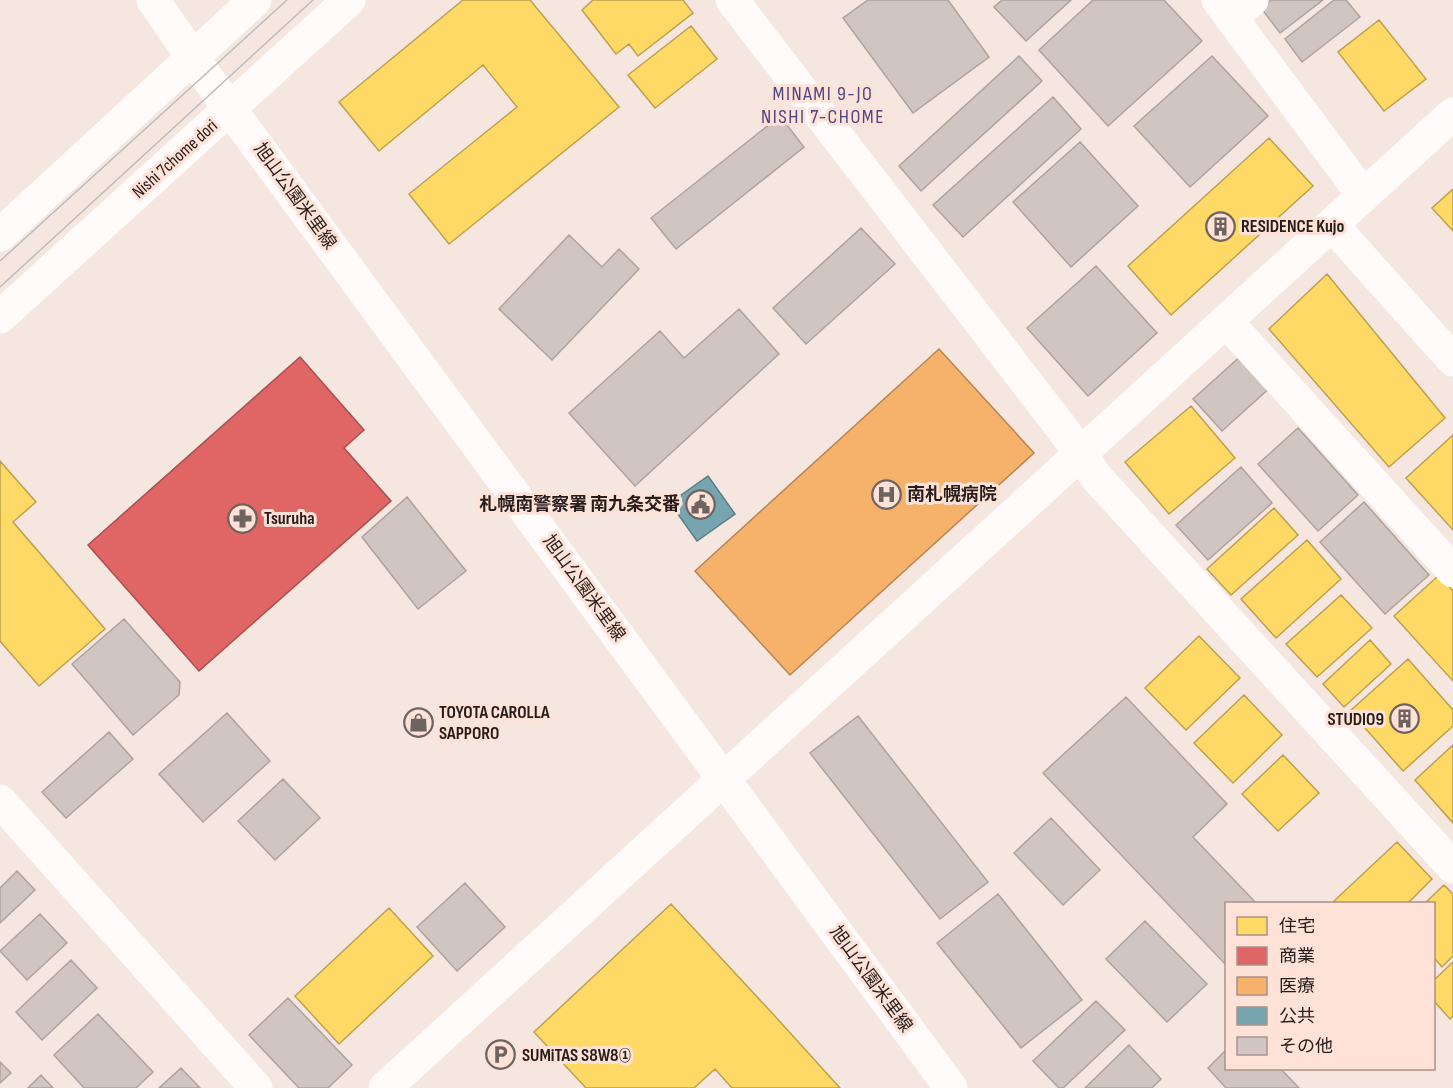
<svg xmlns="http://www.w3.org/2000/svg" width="1453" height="1088" font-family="'Sofia Sans Condensed','Noto Sans JP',sans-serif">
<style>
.homes{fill:#ffd966;stroke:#bea04f;stroke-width:1.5}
.shops{fill:#e06666;stroke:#a8504f;stroke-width:1.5}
.health{fill:#f6b26b;stroke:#b88552;stroke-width:1.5}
.public{fill:#76a5af;stroke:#5e7c82;stroke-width:1.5}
.building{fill:#d1c5c2;stroke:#aea29f;stroke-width:1.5}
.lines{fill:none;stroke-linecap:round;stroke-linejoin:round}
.minor{stroke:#fefbfa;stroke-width:33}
.major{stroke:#fefbfa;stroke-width:33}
.tram{stroke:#c0bcbb;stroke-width:1.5}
.labels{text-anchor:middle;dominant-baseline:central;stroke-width:6;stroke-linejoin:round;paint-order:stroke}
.street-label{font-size:18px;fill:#261c19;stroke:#fee2d7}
.poi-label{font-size:18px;font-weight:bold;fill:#261c19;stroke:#fee2d7;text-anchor:start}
.neighbourhood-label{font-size:20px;letter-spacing:1.5px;fill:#4b4583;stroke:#fee2d7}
</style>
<rect width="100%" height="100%" fill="#f5e6e0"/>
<path class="homes" d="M463 0H530L619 107 449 244 409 194 517 107 483 65 379 151 339 102Z
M593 0H683L693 13 638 56 629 44 616 54 582 10Z
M1379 20 1426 79 1384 111 1338 52Z
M691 26 717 59 655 108 628 75Z
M1269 138 1313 186 1171 315 1128 266Z
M1453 189V231L1432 208Z
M1327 274 1445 418 1389 467 1269 329Z
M1191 406 1235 458 1169 514 1125 462Z
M1453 435V530L1406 478Z
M0 461 36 502 13 522 105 629 39 686 0 641Z
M1274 508 1298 535 1231 595 1207 569Z
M1307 540 1341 579 1276 638 1241 599Z
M1439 575 1453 591V681L1394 616Z
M1341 595 1372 628 1317 677 1286 644Z
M1199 636 1240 678 1186 730 1145 688Z
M1370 640 1391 664 1344 707 1323 684Z
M1408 659 1453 710V726L1403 771 1350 711Z
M1244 695 1282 735 1233 783 1194 743Z
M1453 745V823L1415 780Z
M1283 755 1319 793 1278 831 1242 794Z
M1397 842 1432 879 1407 904H1336L1334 901Z
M1444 885 1453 894V956L1442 967 1434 958V904H1424Z
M671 904 773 1014 840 1088H732L715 1069 694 1088H586L534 1032Z
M389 908 433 956 339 1044 295 996Z
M1453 962V1016L1450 1019 1434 1001V980Z"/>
<path class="shops" d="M300 357 364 430 344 448 391 501 199 671 88 545Z"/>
<path class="health" d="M939 349 1034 453 790 675 695 571Z"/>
<path class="public" d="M708 476 735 514 697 541 670 503Z"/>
<path class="building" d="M868 0H948L989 57 913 113 843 18Z
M1002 0H1071L1026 41 994 7Z
M1093 0H1164L1202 41 1108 126 1039 50Z
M1271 0H1323L1280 33 1261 8Z
M1334 0H1346L1360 17 1302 62 1285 39Z
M1019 56 1042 81 921 191 899 166Z
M1212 56 1268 116 1190 187 1134 126Z
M1053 97 1081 129 963 237 933 205Z
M780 116 804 147 676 249 651 218Z
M1080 142 1138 206 1071 267 1013 202Z
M861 228 895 264 806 344 773 308Z
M569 235 602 267 619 249 639 269 552 360 499 309Z
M1096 266 1157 333 1088 396 1027 328Z
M739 309 779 354 635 486 569 413 660 331 684 358Z
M1244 353 1273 385 1222 431 1193 399Z
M1298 428 1358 495 1318 531 1258 464Z
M1241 467 1272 503 1208 560 1176 525Z
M407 497 466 571 418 609 362 537Z
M1364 502 1429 575 1385 614 1320 542Z
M124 619 180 682 179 695 133 735 72 664Z
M1126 697 1227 804 1193 837 1257 904H1226V965L1043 773Z
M227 713 270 761 203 822 159 774Z
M858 716 988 882 940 919 810 753Z
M109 732 133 759 66 818 42 792Z
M283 779 320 818 275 860 238 821Z
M1051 818 1100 870 1063 905 1014 853Z
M17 871 35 890 0 923V888Z
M465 883 505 927 457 971 417 927Z
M998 894 1082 1000 1021 1048 937 943Z
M40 914 67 943 27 980 0 951Z
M1145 921 1207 984 1167 1022 1106 959Z
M71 960 97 988 42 1040 16 1012Z
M288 998 352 1065 328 1088H299L249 1035Z
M1096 1001 1125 1030 1063 1088H1059L1033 1061Z
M98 1014 153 1072 136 1088H84L54 1055Z
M1129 1045 1161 1079 1152 1088H1085Z
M1226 1050V1068H1280L1299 1088H1226L1208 1068Z
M0 1062 11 1073 0 1083Z
M181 1068 200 1088H159Z
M41 1075 53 1088H28Z"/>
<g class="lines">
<path class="minor" d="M732 0 1064 431 1097 478 1453 867
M1218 0 1363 195
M1231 17 1252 0
M1332 225 1453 360
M0 235 255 0
M0 317 349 0
M1226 321 1453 571
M0 801 256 1088
M385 1088 1453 114"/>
<path class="major" d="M153 0 205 75 951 1088"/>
<path class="tram" d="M0 261 287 0
M0 287 313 0"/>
</g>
<defs>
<symbol id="building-ring" viewBox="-11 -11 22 22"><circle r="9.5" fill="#fee2d7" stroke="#6e635f" stroke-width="1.5"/><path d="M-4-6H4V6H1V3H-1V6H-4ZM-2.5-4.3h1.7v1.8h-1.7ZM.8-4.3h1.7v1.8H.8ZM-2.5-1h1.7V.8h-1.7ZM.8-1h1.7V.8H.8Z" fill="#6e635f"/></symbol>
<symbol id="hospital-ring" viewBox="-11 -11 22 22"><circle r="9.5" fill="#fee2d7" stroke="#6e635f" stroke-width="1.5"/><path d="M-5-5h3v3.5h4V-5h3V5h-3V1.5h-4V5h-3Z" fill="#6e635f"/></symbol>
<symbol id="civic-ring" viewBox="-11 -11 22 22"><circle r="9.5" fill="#fee2d7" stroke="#6e635f" stroke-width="1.5"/><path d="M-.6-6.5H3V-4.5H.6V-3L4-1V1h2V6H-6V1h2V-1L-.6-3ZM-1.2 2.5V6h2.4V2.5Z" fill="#6e635f"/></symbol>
<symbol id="pharmacy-ring" viewBox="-11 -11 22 22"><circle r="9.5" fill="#fee2d7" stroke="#6e635f" stroke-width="1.5"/><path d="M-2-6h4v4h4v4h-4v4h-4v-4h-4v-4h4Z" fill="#6e635f"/></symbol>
<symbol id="shop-ring" viewBox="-11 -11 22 22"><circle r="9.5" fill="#fee2d7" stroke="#6e635f" stroke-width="1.5"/><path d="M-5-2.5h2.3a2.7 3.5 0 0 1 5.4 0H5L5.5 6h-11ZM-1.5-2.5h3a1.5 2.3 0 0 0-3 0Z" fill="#6e635f"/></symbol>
<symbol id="parking-ring" viewBox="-11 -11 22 22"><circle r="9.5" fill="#fee2d7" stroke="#6e635f" stroke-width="1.5"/><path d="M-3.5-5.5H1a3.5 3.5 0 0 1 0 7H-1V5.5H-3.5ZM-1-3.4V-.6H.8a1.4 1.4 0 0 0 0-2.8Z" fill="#6e635f"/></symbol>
</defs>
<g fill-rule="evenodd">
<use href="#building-ring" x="1204" y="210" width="33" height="33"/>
<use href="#hospital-ring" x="870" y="478" width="33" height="33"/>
<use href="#civic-ring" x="684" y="488" width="33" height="33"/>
<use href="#pharmacy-ring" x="226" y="502" width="33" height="33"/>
<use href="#building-ring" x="1388" y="702" width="33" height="33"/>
<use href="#shop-ring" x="402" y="706" width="33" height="33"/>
<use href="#parking-ring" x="484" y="1038" width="33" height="33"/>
</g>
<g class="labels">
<g class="street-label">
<text transform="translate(175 159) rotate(-42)">Nishi 7chome dori</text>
<text transform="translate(295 196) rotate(54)">旭山公園米里線</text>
<text transform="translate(584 588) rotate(54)">旭山公園米里線</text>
<text transform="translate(871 979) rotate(54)">旭山公園米里線</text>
</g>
<g class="poi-label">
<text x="1241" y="226">RESIDENCE Kujo</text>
<text x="907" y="494">南札幌病院</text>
<text x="680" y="504" text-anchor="end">札幌南警察署 南九条交番</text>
<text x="264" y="518">Tsuruha</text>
<text x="439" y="712">TOYOTA CAROLLA<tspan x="439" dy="21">SAPPORO</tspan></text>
<text x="1384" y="719" text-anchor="end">STUDIO9</text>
<text x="522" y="1055">SUMiTAS S8W8①</text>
</g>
<g class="neighbourhood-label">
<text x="823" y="94">MINAMI 9-JO<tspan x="823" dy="23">NISHI 7-CHOME</tspan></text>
</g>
</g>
<rect x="1225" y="902" width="210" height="168" fill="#fee2d7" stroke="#a8938b" stroke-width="1.5"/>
<rect x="1237" y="917" width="30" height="18" fill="#ffd966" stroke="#a8938b" stroke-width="1.5"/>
<text x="1279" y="932" font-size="18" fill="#261c19">住宅</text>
<rect x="1237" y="947" width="30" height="18" fill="#e06666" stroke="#a8938b" stroke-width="1.5"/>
<text x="1279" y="962" font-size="18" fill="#261c19">商業</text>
<rect x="1237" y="977" width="30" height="18" fill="#f6b26b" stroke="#a8938b" stroke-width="1.5"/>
<text x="1279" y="992" font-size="18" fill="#261c19">医療</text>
<rect x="1237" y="1007" width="30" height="18" fill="#76a5af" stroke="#a8938b" stroke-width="1.5"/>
<text x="1279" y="1022" font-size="18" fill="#261c19">公共</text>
<rect x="1237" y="1037" width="30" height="18" fill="#d1c5c2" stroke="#a8938b" stroke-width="1.5"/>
<text x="1279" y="1052" font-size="18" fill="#261c19">その他</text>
</svg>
